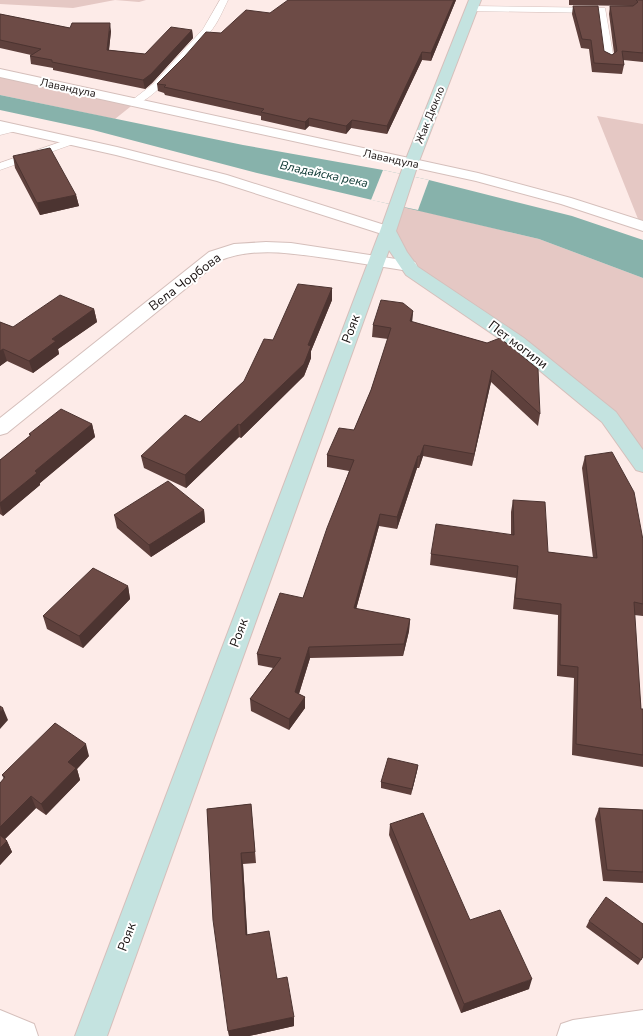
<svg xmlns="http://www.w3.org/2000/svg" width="643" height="1036" font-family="'Nunito Sans',sans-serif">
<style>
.green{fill:#e5c8c4}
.water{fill:#87b2ab}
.pier{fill:#fdebe8}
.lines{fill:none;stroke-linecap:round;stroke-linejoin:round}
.lane-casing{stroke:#d5bfbb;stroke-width:1}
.street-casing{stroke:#d5bfbb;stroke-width:2}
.secondary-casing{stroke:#d5bfbb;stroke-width:2}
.lane{fill:#fff;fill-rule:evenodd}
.street{fill:#fff;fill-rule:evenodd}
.secondary{fill:#c4e3e0;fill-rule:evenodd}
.wall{fill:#5e403c}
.shaded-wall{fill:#4c3431}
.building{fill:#6d4b46;stroke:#4c3431}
.labels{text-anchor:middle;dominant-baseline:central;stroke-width:4;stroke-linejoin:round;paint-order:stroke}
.far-street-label{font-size:11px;fill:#160f0e;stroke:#fff}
.far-water-label{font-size:12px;font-style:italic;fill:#07332e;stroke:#fff}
.street-label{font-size:13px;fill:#160f0e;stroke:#fff}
</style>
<rect width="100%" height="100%" fill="#fdebe8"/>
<path class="green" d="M0 0H146L139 2 115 0 73 8 0 4Z
M0 73 135 103 115 119 0 95Z
M597 116 643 124V223L640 224Z
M396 205 539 239 643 278V465L609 417 412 271 388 231Z"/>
<path class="water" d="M0 95 243 145 383 170 429 180 572 216 643 240V278L539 239 257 173 93 130 0 110Z"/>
<path class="pier" d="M383 170 429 180 418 210 371 200Z"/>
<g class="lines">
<defs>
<path id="lane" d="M220 0H228C223 10 218 23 210 32 200 46 147 109 131 105L130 103 131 101 153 84 203 29Z
M472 6 605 8 614 60 609 63 604 60 598 13 469 11 468 9Z
M16 125 21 128 20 130 0 135V129Z
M72 138 78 141 76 143 0 170V163Z"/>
<path id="street" d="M0 69 478 173 571 198 643 221V231L561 204 476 181 0 77Z
M0 121 117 147 227 175 394 228 396 231 394 234 388 236 382 234 217 181 116 155 0 129Z
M266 242 291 243 409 261 415 262 417 266 415 270 409 271C384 267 358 263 333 259 296 254 257 246 221 260L7 433 0 435V418L209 252 234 244Z
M0 1010 34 1024 38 1036H0Z
M643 1010V1036H557L561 1024 573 1020Z"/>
<path id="secondary" d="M469 0H481L418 164 396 231 407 252 418 267 524 338 616 412 643 450V472L636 470 602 422 510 346 406 275 389 250 107 1036H75L380 231 404 164Z"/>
</defs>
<use href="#lane" class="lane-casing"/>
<use href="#street" class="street-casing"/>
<use href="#secondary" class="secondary-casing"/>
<use href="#lane" class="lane"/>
<use href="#street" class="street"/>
<use href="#secondary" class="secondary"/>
</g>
<path class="wall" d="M456 0 431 61 422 60 387 134 351 128 346 134 309 126 305 130 261 120V116L165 95 164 93 158 91 157 84 270 13Z
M569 0H643V62L623 60 624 65 622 74 592 72 589 49 581 48 572 14 573 6 604 51 612 55 614 53 609 14 610 6H632H631L569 5Z
M0 14 70 28 111 31 109 50 145 54 192 30 193 38 152 83 145 89 53 70V68L31 64 30 56 31 55 0 48Z
M13 156 76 195 79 206 40 215 15 168Z
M332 288V300L311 351V358L304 376 241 438 239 437 186 488 144 468 141 456 200 422 244 381Z
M94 309 97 322 58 349 59 354 33 373 7 361 0 366V322L13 327Z
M413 311 412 322 487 343 540 414 538 426 491 382 472 466 423 456 419 468H417L397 529 379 526 356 609 410 619 409 631 403 656 310 658 299 694 305 697V708L289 730 251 711 250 699 273 668 258 665 257 654 303 598 349 471 327 467V455L354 430 371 390 388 339 372 337 373 325Z
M92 424 95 437 40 483V485L3 516 0 514V460L30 436 29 434Z
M585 456 643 540V616L634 615 641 709H643V767L572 755 574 678 557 676 558 615 513 609 516 578 430 565 431 554 511 535V512L513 500 548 552 593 558 582 468Z
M204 510 205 522 151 557 117 528 114 515Z
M128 586 130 599 83 648 47 629 43 616Z
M89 756 77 769 80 780 46 815 36 808 5 839 7 841 12 852 0 865V783L4 779 2 775Z
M418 765 417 771 411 795 381 788V782Z
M251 804 256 863 243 864 247 935 277 979 294 1026 249 1036H229L207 809Z
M599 808 643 810V883L603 881 595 819Z
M390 824 470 920 529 989 461 1013 389 835Z
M589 921 643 957 638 965 586 927Z"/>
<path class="shaded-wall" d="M454 0H456L431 61V53Z
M110 23 111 31 108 58 107 50Z
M192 30 193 38 152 83 145 89 143 80Z
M422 52V60L387 134V126Z
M309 118V126L305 130V122Z
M352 120 351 128 346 134V126Z
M76 195 79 206 40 215 37 203Z
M332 288V300L311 351V358L304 376 241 438 240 425 308 345Z
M94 309 97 322 58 349 59 354 33 373 29 361 52 339Z
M413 311 412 322 410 321Z
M3 349 7 361 0 366V351Z
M492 370 491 382 472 466 474 454Z
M92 424 95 437 40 483V485L3 516 0 505V503L35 471Z
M238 424 239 437 186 488 185 475Z
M424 445 423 456 419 468 420 456Z
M418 456 417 468 397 529V517Z
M204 510 205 522 151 557 149 545Z
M380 514 379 526 353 620 354 608Z
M128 586 130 599 83 648 79 636Z
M410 619 409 631 403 656 404 644Z
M309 647 310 658 296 703 295 692Z
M305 697V708L289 730V719Z
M3 708 8 720 0 729V712Z
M86 744 89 756 77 769 80 780 46 815 41 804 68 762Z
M418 765 417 771 411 795 412 789Z
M31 796 36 808 1 843 0 840V827Z
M7 841 12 852 0 865V848Z
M241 853 243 864 248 945 246 935Z
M532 979 529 989 461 1013 464 1004Z
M294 1017V1026L249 1036H229L228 1031Z"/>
<path class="building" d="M288 0H454L431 53 422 52 387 126 352 120 346 126 309 118 305 122 261 112 264 109 164 87 166 85 157 84 185 56 206 32 221 33 246 10 270 13Z
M636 0H643V53L622 51 624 65 594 63 591 40 582 39 573 6H598L604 51 612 55 617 51 610 6H633L638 2Z
M0 14 70 28 72 23H110L107 50 145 54 171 27 192 30 151 74 143 80 52 62V60L30 56 41 49 0 40Z
M50 148 76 195 37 203 13 156Z
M298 284 332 288 308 345 311 346 304 364 240 425 238 424 185 475 141 456 185 415 200 422 244 381 264 339 273 340Z
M60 295 94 309 52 339 56 341 29 361 3 349 0 351V322L13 327Z
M381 300 403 303 413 311 410 321 487 343 500 338 538 369 540 414 492 370 474 454 424 445 420 456H418L397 517 380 514 354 608 410 619 404 644 309 647 295 692 305 697 289 719 250 699 281 658 257 654 280 593 303 598 327 528 354 460 327 455 339 428 354 430 371 390 391 328 373 325Z
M61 409 92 424 35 471 37 473 0 503V460L31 435 29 434Z
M612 452 634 492 643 540V604L634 602 641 709H643V755L576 744 578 667 560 665 561 604 515 598 518 566 431 554 436 524 514 535 513 500 545 502 548 552 597 558 585 456Z
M168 481 204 510 149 545 114 515Z
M93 568 128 586 79 636 43 616Z
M0 706 3 708 0 712Z
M55 723 86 744 68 762 76 768 41 804 31 796 0 827V783L5 777 2 775Z
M388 758 418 765 412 789 381 782Z
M251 804 255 852 241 853 246 935 269 931 277 979 287 977 294 1017 228 1031 213 920 207 809Z
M599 808 643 810V872L607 870Z
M423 813 470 920 500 910 532 979 464 1004 390 824Z
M0 835 7 841 0 848Z
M606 897 643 924V956L641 960 589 921Z"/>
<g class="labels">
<g class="far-street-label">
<text transform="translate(68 88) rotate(12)">Лавандула</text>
<text transform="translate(430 115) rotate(-68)">Жак Дюкло</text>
<text transform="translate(391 159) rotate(12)">Лавандула</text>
</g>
<g class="far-water-label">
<text transform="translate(324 174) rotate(12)">Владайска река</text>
</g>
<g class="street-label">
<text transform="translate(185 282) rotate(-37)">Вела Чорбова</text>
<text transform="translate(351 329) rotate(-70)">Рояк</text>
<text transform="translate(518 345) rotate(37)">Пет могили</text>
<text transform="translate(239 633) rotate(-70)">Рояк</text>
<text transform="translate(127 937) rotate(-70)">Рояк</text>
</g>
</g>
</svg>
